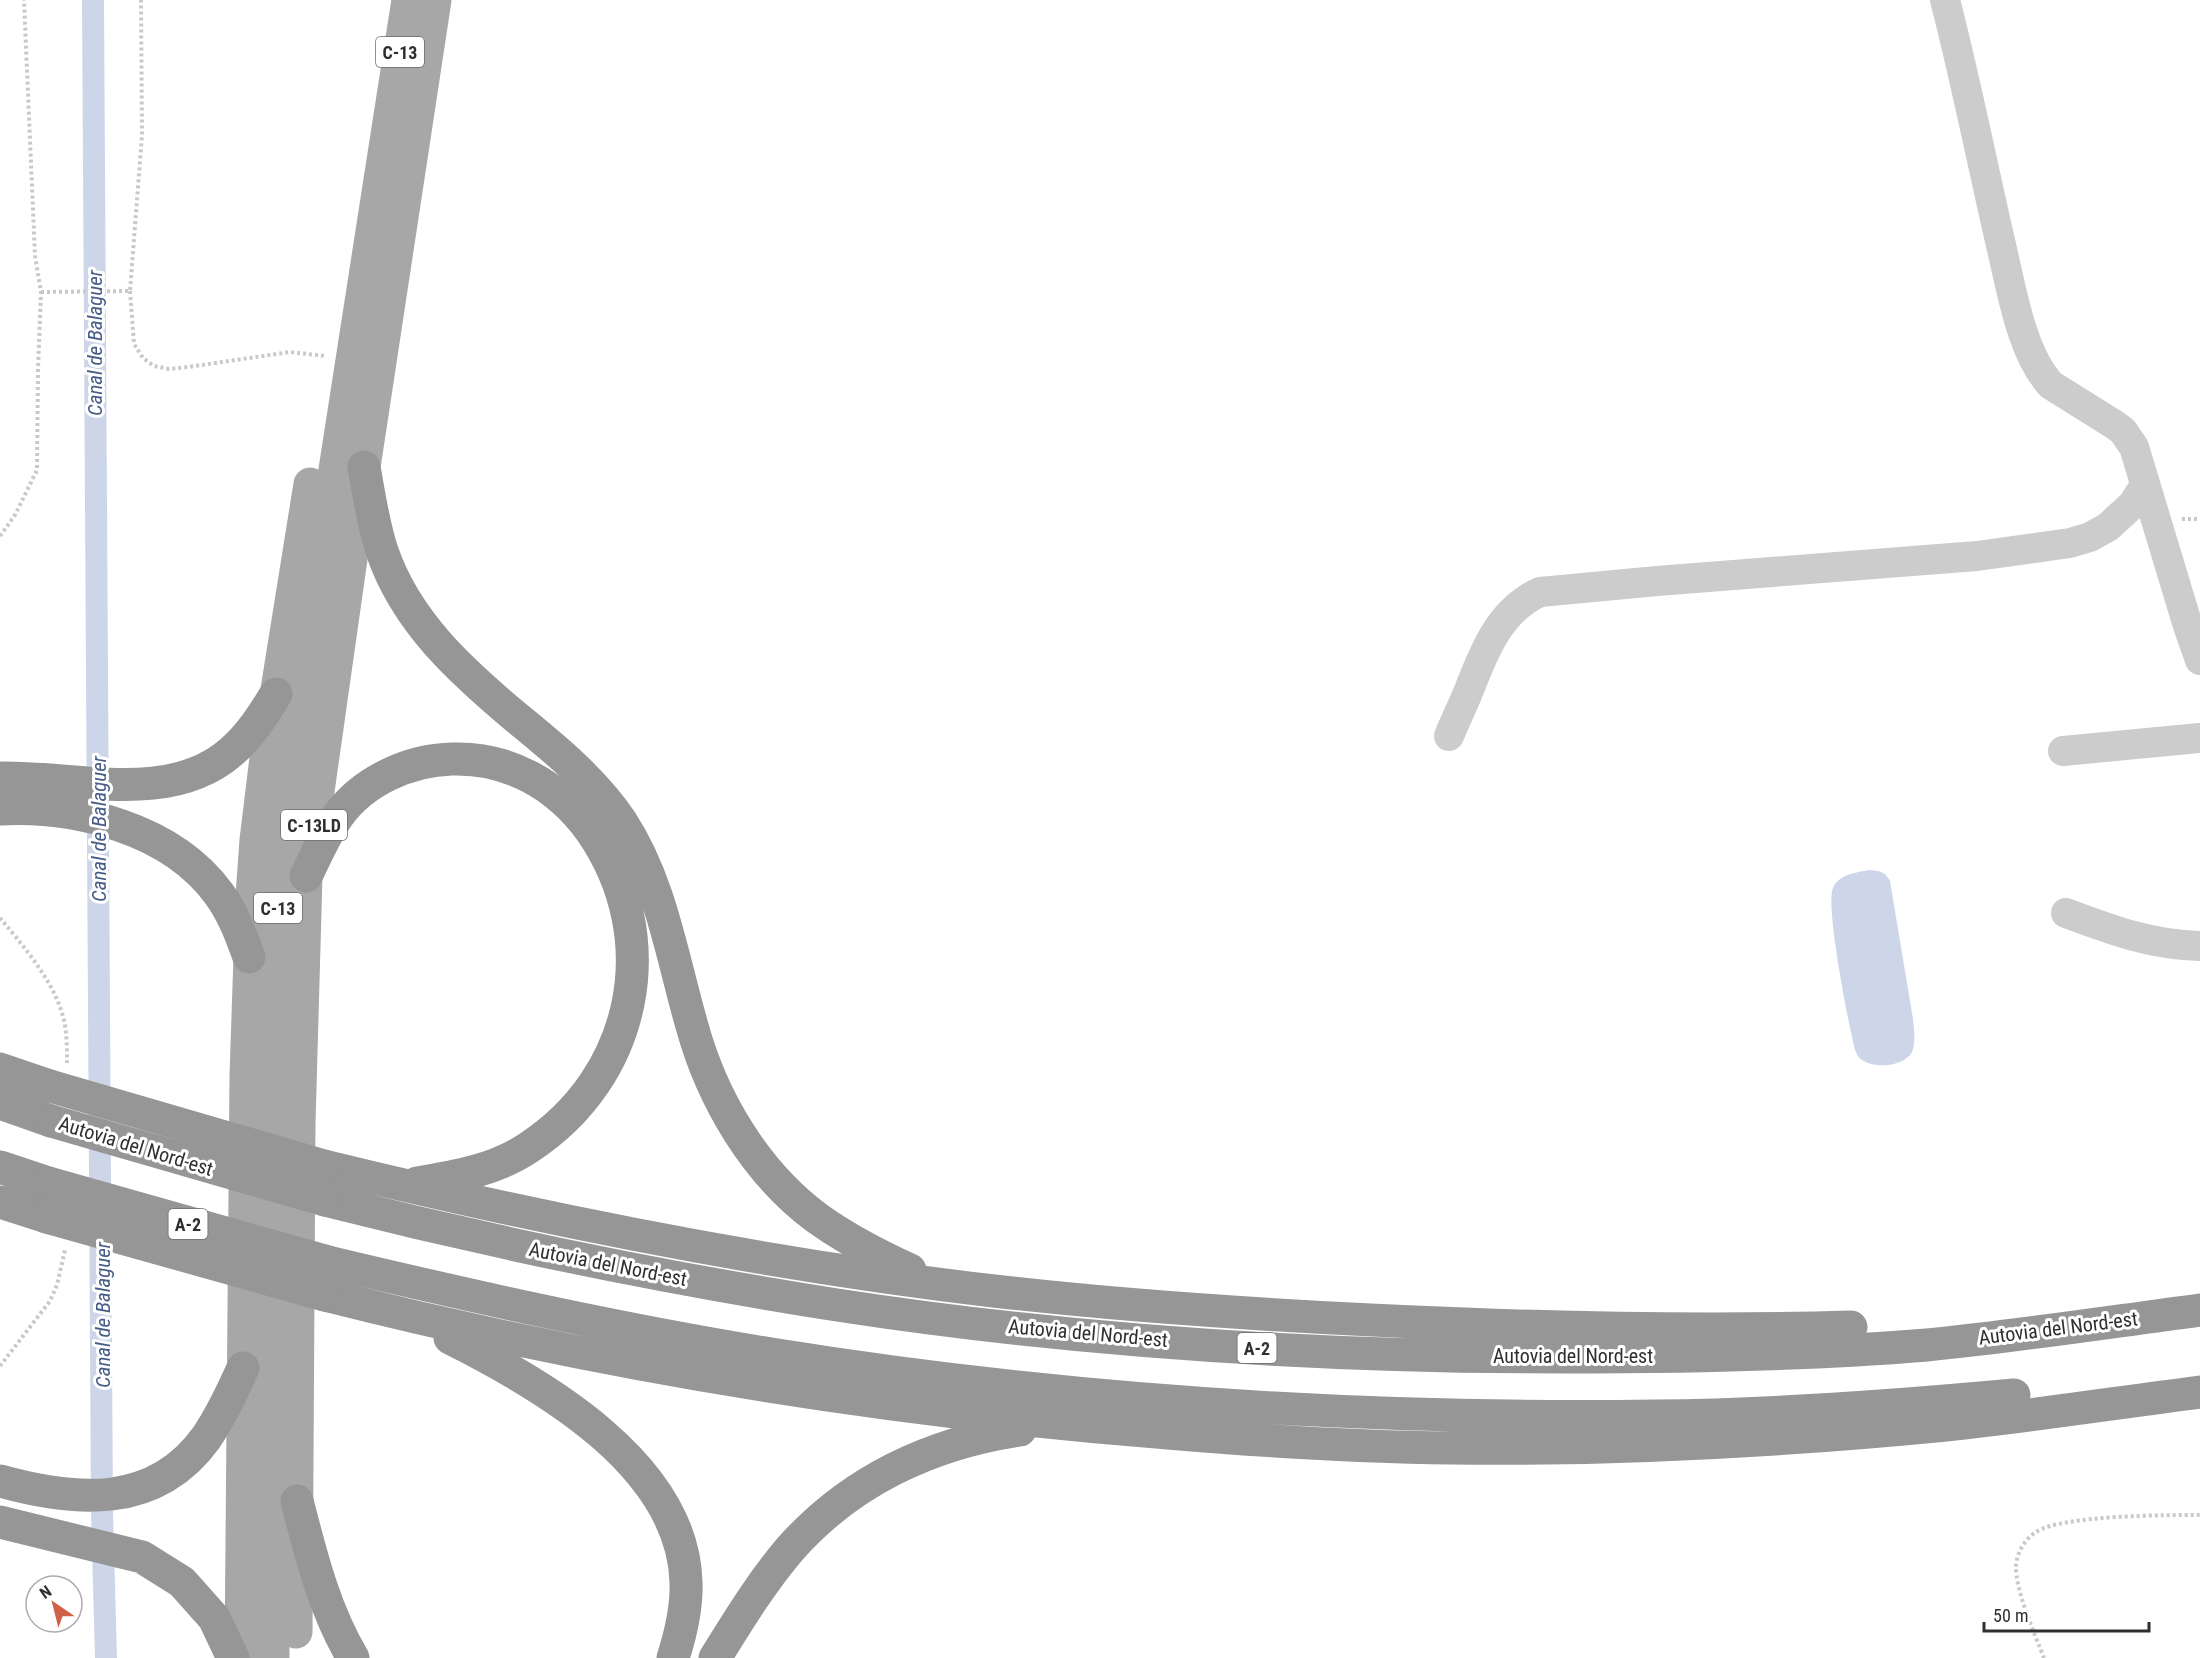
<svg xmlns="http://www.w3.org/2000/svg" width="2200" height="1658" font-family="'Roboto Condensed',sans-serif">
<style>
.water{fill:#cdd6e8}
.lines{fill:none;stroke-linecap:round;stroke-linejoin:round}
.canal{stroke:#cdd6e8;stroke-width:22}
.path{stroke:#c9c9c9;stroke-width:4;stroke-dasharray:3 3;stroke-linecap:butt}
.minor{stroke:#ccc;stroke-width:30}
.major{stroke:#a7a7a7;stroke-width:33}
.highway{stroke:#969696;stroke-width:33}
.highway-bridge{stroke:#969696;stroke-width:33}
.labels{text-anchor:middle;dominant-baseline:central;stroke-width:6;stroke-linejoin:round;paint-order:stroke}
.shield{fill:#fff;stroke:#6d6d6d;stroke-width:1.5}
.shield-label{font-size:18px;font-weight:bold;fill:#2f2f2f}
.street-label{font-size:20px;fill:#2f2f2f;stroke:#fff}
.water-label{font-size:21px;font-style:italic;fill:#475d87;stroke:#fff}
</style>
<rect width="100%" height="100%" fill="#fff"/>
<path class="water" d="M1869 870C1880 871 1885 871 1890 881L1913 1019C1914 1029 1916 1042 1912 1052 1905 1066 1876 1069 1864 1061 1859 1059 1857 1055 1855 1050 1849 1026 1825 906 1833 888 1839 874 1855 873 1869 870Z"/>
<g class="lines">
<path class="canal" d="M93 0 102 1513 106 1658"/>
<path class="path" d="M130 291 134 344 143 358 154 366 169 369 188 367 290 352 325 356
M41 292 130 291 142 135 141 0
M2182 519H2200
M0 536 15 515 37 470 38 369 41 292 35 256 24 0
M0 918C21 943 49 976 60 1007 67 1025 67 1044 67 1063
M0 1366 50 1301 57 1285 65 1250
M2044 1658C2035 1635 2015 1589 2016 1566 2017 1552 2025 1539 2036 1532 2062 1515 2166 1515 2200 1515"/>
<path class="minor" d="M1945 0C1966 81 1982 163 2001 245 2011 287 2021 353 2051 385L2115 425 2123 431 2134 447 2188 626 2200 660
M1449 736C1455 721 1463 705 1469 690 1484 651 1500 610 1540 592L1657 581 1977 556 2070 543 2090 537 2108 527 2133 504 2145 485
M2063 751 2200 738
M2066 913C2111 930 2152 945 2200 946"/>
<path class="major" d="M296 1632 299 1123 306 876 364 467 435 0
M241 1658 246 1076 252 896 256 840 266 758 310 484
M273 1658 270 1334 272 1053 274 964 284 833 327 521 408 0"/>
<path class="highway" d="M364 467C369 495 373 524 382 551 406 622 462 672 517 718 555 749 593 780 621 821 661 882 672 957 692 1026 712 1099 755 1172 817 1218 846 1239 877 1255 910 1270
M0 778C74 776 169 806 231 752 250 736 263 715 276 694
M0 809C77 805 172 829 219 894 233 913 241 935 249 957
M306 876C316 856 325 834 338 816 363 781 409 760 452 759 508 757 558 785 591 831 665 938 637 1077 528 1148 495 1170 455 1177 417 1183
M0 1069 50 1086
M0 1103 51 1121
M324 1166C545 1220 768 1265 994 1291 1150 1309 1307 1318 1464 1324 1593 1329 1722 1331 1851 1327
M0 1167 48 1183
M325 1200C494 1243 665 1278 837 1305 1078 1342 1323 1357 1566 1357 1686 1357 1807 1355 1927 1345 2018 1336 2109 1322 2200 1310
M0 1202 47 1217
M328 1262C475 1297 622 1330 771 1354 1063 1401 1360 1420 1656 1416 1775 1415 1895 1406 2014 1395
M325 1295C602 1365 883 1411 1168 1433 1262 1441 1357 1447 1452 1448 1616 1450 1782 1441 1946 1425 2031 1416 2115 1403 2200 1392
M450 1338C542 1384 683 1465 686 1582 687 1608 681 1633 673 1658
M0 1481C75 1502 155 1509 206 1438 221 1416 232 1392 243 1368
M297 1501C311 1555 324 1609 353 1658
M0 1522 142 1557 182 1582 214 1618 233 1658
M715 1658C738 1621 761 1583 790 1549 850 1481 931 1443 1020 1430"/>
<path class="highway-bridge" d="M50 1086 324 1166
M51 1121 325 1200
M48 1183 328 1262
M47 1217 325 1295"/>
</g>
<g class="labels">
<g class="shield">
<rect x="376" y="37" width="48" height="30" rx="4.5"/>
<rect x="281" y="810" width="66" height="30" rx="4.5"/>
<rect x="254" y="893" width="48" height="30" rx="4.5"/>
<rect x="168.5" y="1209" width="39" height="30" rx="4.5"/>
<rect x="1237.5" y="1333" width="39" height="30" rx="4.5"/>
</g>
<g class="shield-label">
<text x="400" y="52">C-13</text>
<text x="314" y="825">C-13LD</text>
<text x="278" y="908">C-13</text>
<text x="188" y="1224">A-2</text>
<text x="1257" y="1348">A-2</text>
</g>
<g class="street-label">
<text transform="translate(136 1146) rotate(17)">Autovia del Nord-est</text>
<text transform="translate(608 1264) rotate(11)">Autovia del Nord-est</text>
<text transform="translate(2058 1328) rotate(-7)">Autovia del Nord-est</text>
<text transform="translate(1088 1333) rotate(5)">Autovia del Nord-est</text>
<text x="1573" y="1356">Autovia del Nord-est</text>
</g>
<g class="water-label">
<text transform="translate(95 343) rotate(-90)">Canal de Balaguer</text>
<text transform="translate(99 829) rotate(-90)">Canal de Balaguer</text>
<text transform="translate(103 1315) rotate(-90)">Canal de Balaguer</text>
</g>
</g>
<g transform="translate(54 1604) rotate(325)"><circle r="28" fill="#ffffff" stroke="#acacac" stroke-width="1.5"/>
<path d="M0-4.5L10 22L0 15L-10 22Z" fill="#d06147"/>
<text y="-9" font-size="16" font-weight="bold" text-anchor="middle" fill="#2f2f2f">N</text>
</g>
<path d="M1984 1622v9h165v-9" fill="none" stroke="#2f2f2f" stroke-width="3"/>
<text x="1993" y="1622" font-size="18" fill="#2f2f2f" stroke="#ffffff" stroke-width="4.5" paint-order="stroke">50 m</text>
</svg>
